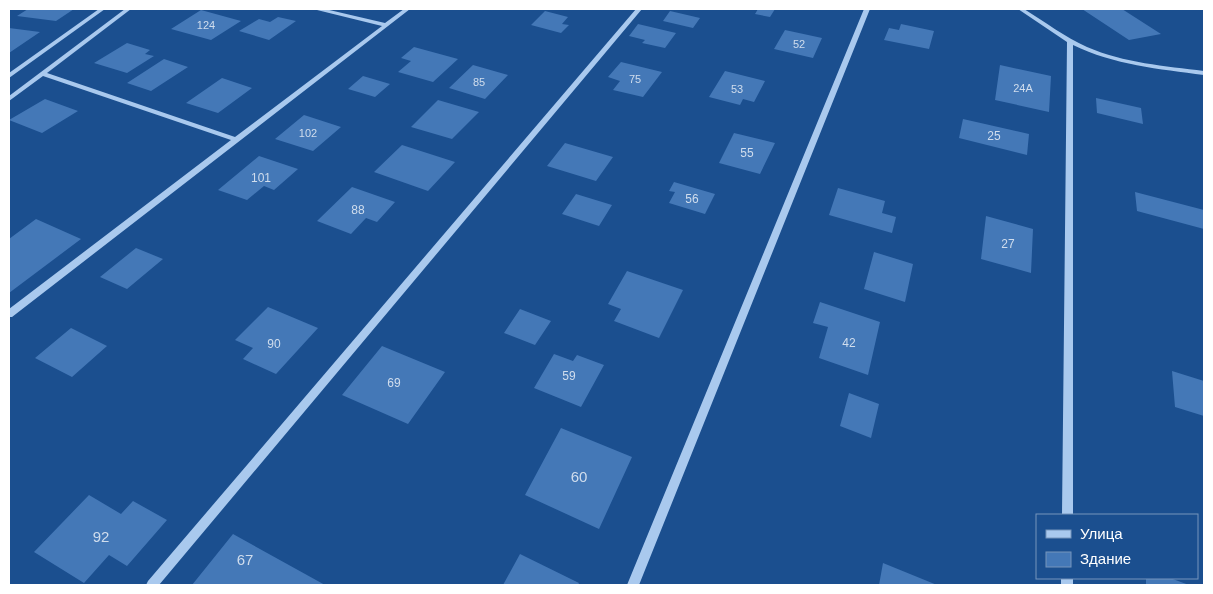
<svg xmlns="http://www.w3.org/2000/svg" width="1213" height="594" font-family="Helvetica,sans-serif">
<style>
.building{fill:#4478b7}
.lines{fill:none;stroke-linecap:round;stroke-linejoin:round}
.minor{fill:#a9c9ee;fill-rule:evenodd}
.labels{text-anchor:middle;dominant-baseline:central;stroke-width:4;stroke-linejoin:round;paint-order:stroke}
.far-number-label{font-size:11px;fill:#d0dded}
.number-label{font-size:12px;fill:#d0dded}
.near-number-label{font-size:15px;fill:#d0dded}
</style>
<rect width="100%" height="100%" fill="#1b4f8f"/>
<path class="building" d="M28 9H74L56 21 17 16Z
M758 9H775L770 17 755 14Z
M1082 9H1122L1161 34 1129 40Z
M201 10 241 21 211 40 171 29Z
M545 11 568 17 562 24 569 25 561 33 531 25Z
M670 11 700 18 693 28 663 21Z
M278 17 296 21 269 40 239 31 259 19 270 22Z
M638 24 676 33 665 48 642 43 645 40 629 36Z
M901 24 934 31 929 49 884 40 889 28 899 30Z
M9 28 40 32 9 53Z
M785 30 822 38 813 58 774 49Z
M127 43 150 50 145 54 154 56 127 73 94 63Z
M414 47 458 59 433 82 398 72 411 61 401 58Z
M164 59 188 67 151 91 127 83Z
M621 62 662 72 643 97 613 90 620 81 608 77Z
M473 65 508 75 485 99 449 88Z
M1000 65 1051 76 1049 112 995 100Z
M725 71 765 81 754 102 743 99 740 105 709 97Z
M363 76 390 84 375 97 348 89Z
M222 78 252 88 218 113 186 103Z
M1096 98 1141 108 1143 124 1097 113Z
M45 99 78 111 42 133 9 120Z
M438 100 479 112 452 139 411 127Z
M304 115 341 127 313 151 275 139Z
M963 119 1029 134 1027 155 959 138Z
M734 133 775 143 760 174 719 163Z
M565 143 613 157 596 181 547 166Z
M402 145 455 162 428 191 374 172Z
M259 156 298 169 274 190 264 186 247 200 218 190Z
M674 182 715 194 705 214 669 203 675 192 669 191Z
M352 187 395 202 377 222 366 218 351 234 317 221Z
M838 188 885 201 882 213 896 217 892 233 829 215Z
M1135 192 1204 210V229L1137 211Z
M576 194 612 205 599 226 562 214Z
M986 216 1033 229 1031 273 981 259Z
M36 219 81 239 9 293V239Z
M136 248 163 259 127 289 100 277Z
M874 252 913 264 905 302 864 289Z
M627 271 683 290 659 338 614 321 621 309 608 304Z
M820 302 880 322 868 375 819 358 828 327 813 323Z
M268 307 318 328 276 374 243 359 253 348 235 340Z
M520 309 551 321 535 345 504 333Z
M71 328 107 346 72 377 35 358Z
M382 346 445 372 408 424 342 395Z
M554 354 573 361 577 355 604 365 581 407 534 388Z
M1172 371 1204 381V416L1175 407Z
M849 393 879 404 871 438 840 426Z
M561 428 632 457 599 529 525 495Z
M89 495 121 514 133 501 167 520 127 566 109 555 84 583 34 552Z
M233 534 325 585H192Z
M520 554 579 583 578 585H503Z
M883 563 937 585H879Z
M1146 578H1170L1189 585H1146Z"/>
<g class="lines">
<path class="minor" d="M99 9H105L9 78V73Z
M125 9H131L47 73 235 137 382 26 317 10 316 9H325L385 23 404 9H410L12 317H9V309L231 140 43 76 9 101V96Z
M636 9H642L159 585H146L148 581Z
M864 9H870L639 585H627Z
M1018 9H1024C1045 22 1065 37 1087 47 1124 63 1165 66 1204 71V75C1159 69 1114 65 1073 45V515H1062L1067 42Z
M1061 578H1073V585H1061Z"/>
</g>
<g class="labels">
<g class="far-number-label">
<text x="206" y="25">124</text>
<text x="799" y="44">52</text>
<text x="635" y="79">75</text>
<text x="479" y="82">85</text>
<text x="1023" y="88">24А</text>
<text x="737" y="89">53</text>
<text x="308" y="133">102</text>
</g>
<g class="number-label">
<text x="994" y="136">25</text>
<text x="747" y="153">55</text>
<text x="261" y="178">101</text>
<text x="692" y="199">56</text>
<text x="358" y="210">88</text>
<text x="1008" y="244">27</text>
<text x="849" y="343">42</text>
<text x="274" y="344">90</text>
<text x="569" y="376">59</text>
<text x="394" y="383">69</text>
</g>
<g class="near-number-label">
<text x="579" y="476">60</text>
<text x="101" y="536">92</text>
<text x="245" y="559">67</text>
</g>
</g>
<rect width="1213" height="594" fill="none" stroke="#ffffff" stroke-width="20"/>
<rect x="1036" y="514" width="162" height="65" fill="#1b4f8f" stroke="#7695bc"/>
<rect x="1046" y="530" width="25" height="8" fill="#a9c9ee" stroke="#7695bc"/>
<text x="1080" y="539" font-size="15" fill="#ffffff">Улица</text>
<rect x="1046" y="552" width="25" height="15" fill="#4478b7" stroke="#7695bc"/>
<text x="1080" y="564" font-size="15" fill="#ffffff">Здание</text>
</svg>
